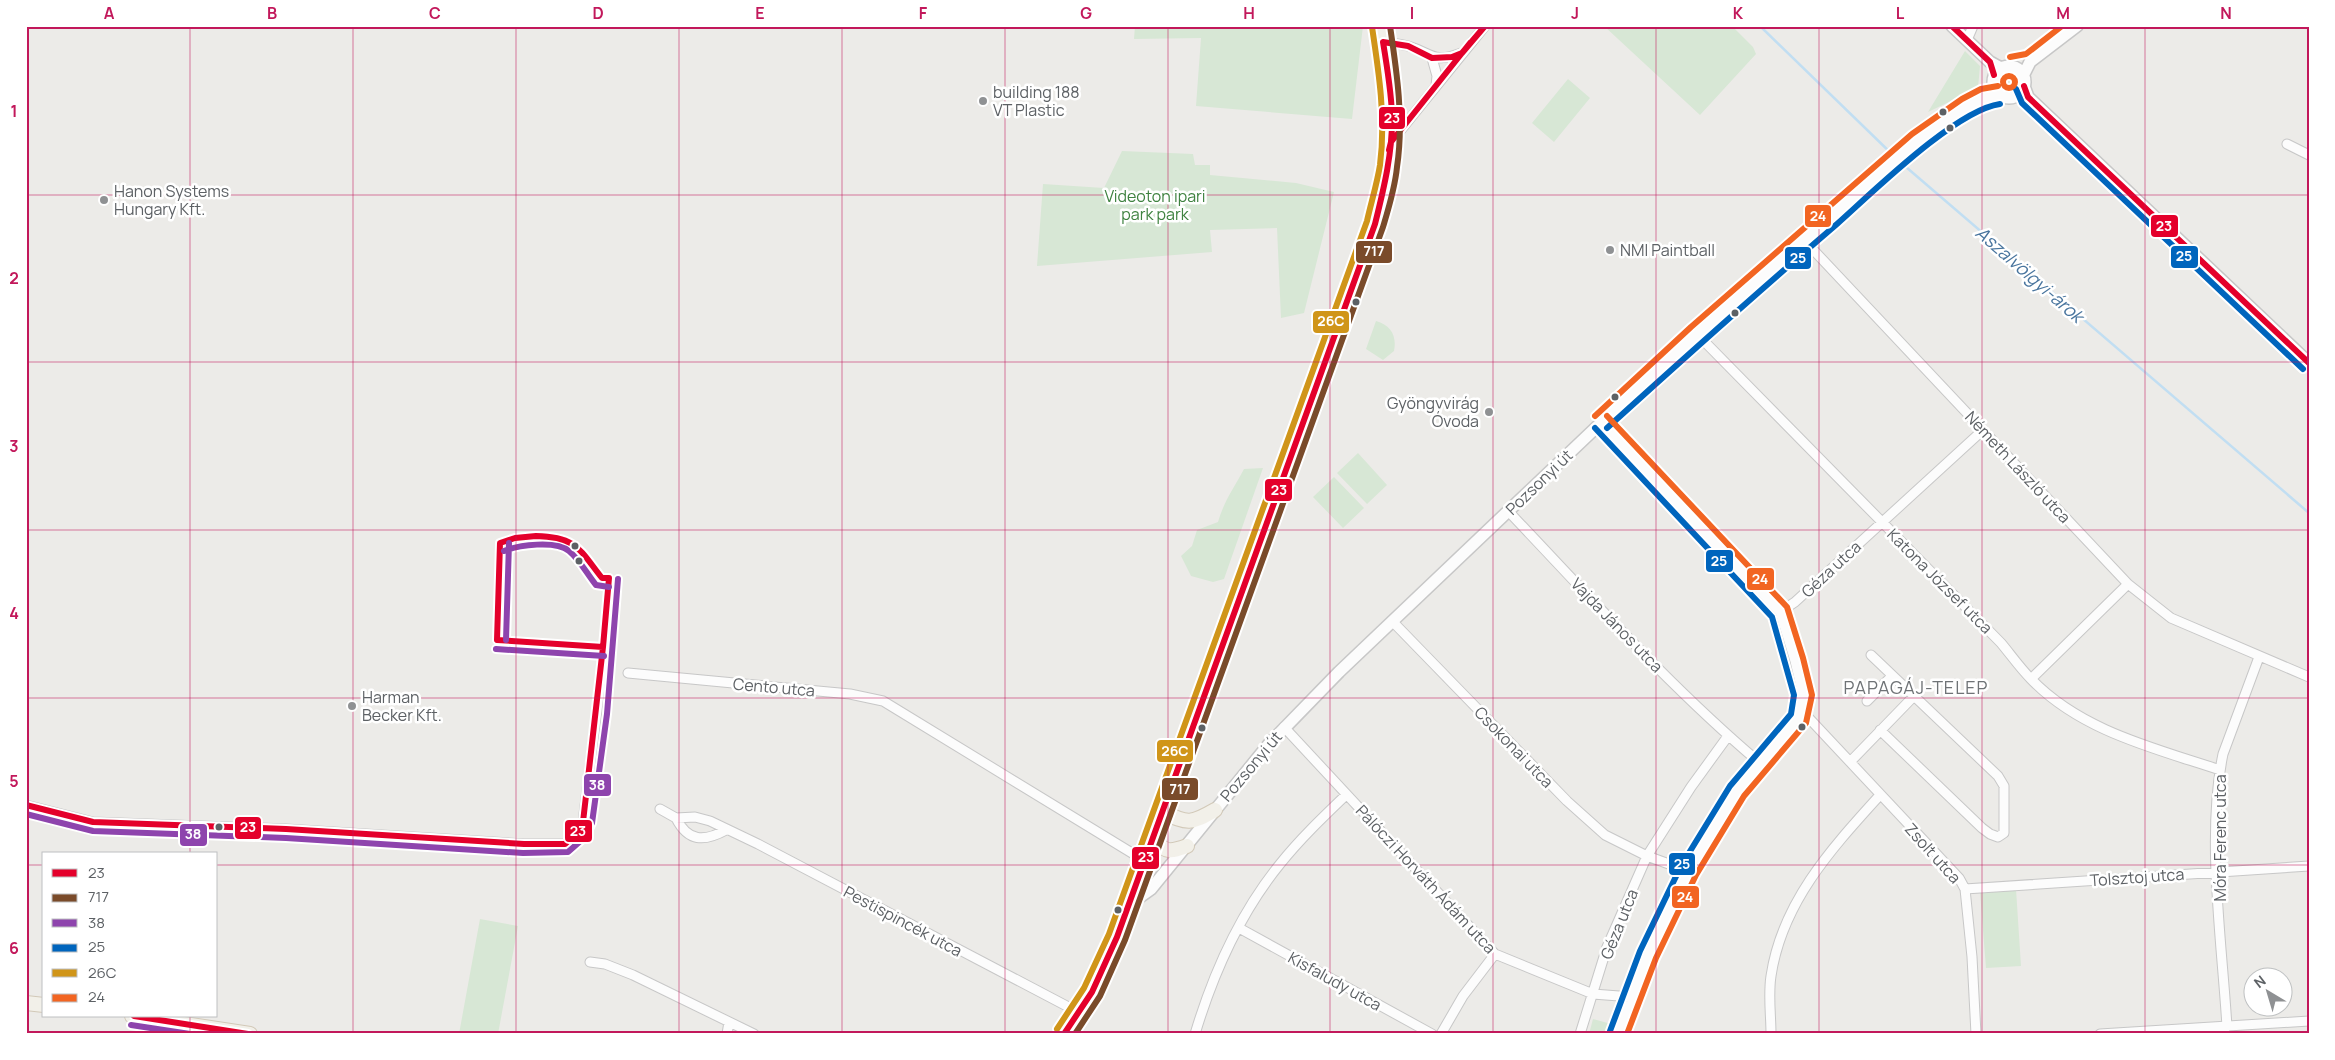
<svg xmlns="http://www.w3.org/2000/svg" width="2335" height="1060" font-family="Manrope,sans-serif">
<style>
.green{fill:#d7e7d5}
.lines{fill:none;stroke-linecap:round;stroke-linejoin:round}
.stream{stroke:#c1def2;stroke-width:2.5}
.minor-casing{stroke:#c7c7c7;stroke-width:11}
.tertiary-casing{stroke:#c7c7c7;stroke-width:14}
.primary-casing{stroke:#d2c9b8;stroke-width:16}
.minor{stroke:#fcfcfc;stroke-width:9}
.tertiary{stroke:#fcfcfc;stroke-width:11}
.primary{stroke:#f2f0e9;stroke-width:14}
.bus-1-casing{stroke:#fff;stroke-width:10}
.bus-2-casing{stroke:#fff;stroke-width:10}
.bus-3-casing{stroke:#fff;stroke-width:10}
.bus-4-casing{stroke:#fff;stroke-width:10}
.bus-5-casing{stroke:#fff;stroke-width:10}
.bus-6-casing{stroke:#fff;stroke-width:10}
.bus-1{stroke:#e4002b;stroke-width:6}
.bus-2{stroke:#7a4b2a;stroke-width:6}
.bus-3{stroke:#8e44ad;stroke-width:6}
.bus-4{stroke:#0065bd;stroke-width:6}
.bus-5{stroke:#d09519;stroke-width:6}
.bus-6{stroke:#f26522;stroke-width:6}
.grid{fill:none;stroke:#c2185b;stroke-width:1;stroke-opacity:0.55}
.poi-dot{fill:#8f9193;stroke:#fff;stroke-width:2}
.bus-dot{fill:#5d6165;stroke:#fff;stroke-width:2}
.labels{text-anchor:middle;dominant-baseline:central;stroke-width:5;stroke-linejoin:round;paint-order:stroke}
.poi-label{font-size:16px;fill:#5d6165;stroke:#fff;text-anchor:start}
.park-label{font-size:16px;fill:#3f8240;stroke:#fff}
.street-label{font-size:16px;fill:#5d6165;stroke:#fff}
.water-label{font-size:18px;font-style:italic;fill:#49759e;stroke:#fff}
.neighbourhood-label{font-size:18px;letter-spacing:1px;fill:#6f7376;stroke:#fff}
.line-badge{stroke:#fff;stroke-width:2}
.badge-label{font-size:14px;text-anchor:middle;font-weight:bold;fill:#fff}
.neatline{fill:none;stroke:#c2185b;stroke-width:2}
.grid-label{font-size:16px;text-anchor:middle;font-weight:bold;fill:#c2185b}
</style>
<rect width="100%" height="100%" fill="#ecebe8"/>
<path class="green" d="M1135 26H1363L1352 119 1196 106 1201 38 1134 39Z
M1604 26H1732L1753 47 1756 54 1700 115Z
M1965 51 1980 66 1978 88 1928 112Z
M2002 81a7 7 0 1 1 14 0a7 7 0 1 1-14 0Z
M1568 79 1590 98 1554 142 1532 123Z
M1122 151 1193 154 1195 165H1210V175L1296 183 1334 192 1304 313 1281 318 1277 228 1210 230 1212 252 1037 266 1043 184 1104 188Z
M1376 321C1391 325 1397 336 1394 351L1383 360 1366 349Z
M1358 453 1387 485 1367 504 1337 473Z
M1263 468 1224 579 1213 582 1191 576 1181 556 1192 546 1197 530 1218 522C1224 501 1234 488 1244 469Z
M1334 477 1364 508 1343 528 1313 497Z
M2016 889 2021 966 1986 968 1980 892Z
M480 919 518 926 498 1034H459Z
M1593 1019 1615 1025 1613 1034H1589Z"/>
<g class="lines">
<path class="stream" d="M1760 26 1895 157
M1899 161 2309 513"/>
<defs>
<path id="minor" d="M1967 40 1973 26
M1383 42C1391 43 1400 44 1408 46 1432 53 1433 64 1461 53
M1432 58 1437 76 1436 86
M1391 142 1485 26
M2287 144 2309 155
M1804 240 2128 584 2171 618 2309 677
M1697 334 2001 643C2011 655 2020 668 2031 679 2081 731 2154 748 2220 770
M1601 422 1780 612 1795 661 1803 695 1799 718 1737 791 1688 871 1648 955 1618 1034
M1508 511C1590 597 1669 686 1760 763
M1780 612 1795 602 1983 430
M1393 622 1567 801 1605 835 1647 856 1688 871
M1871 655 1998 776 2004 786V833L1998 837 1990 834 1982 828 1880 730
M628 673 850 694 883 701 1145 861
M2031 679 2128 584
M1867 701 1892 676
M1801 713 1806 715 1959 878 1965 889 1972 957 1976 1034
M1284 727 1495 954 1593 994 1632 997
M1850 762 1914 696
M26 805 93 822 286 829 524 844H565L578 832 583 822 605 647
M660 809 676 818 695 817 710 821 758 844 1080 1013
M676 818C688 842 704 842 726 830
M1965 889 2309 866
M1239 928 1432 1034
M590 962 605 964 633 975 754 1034
M2227 1027C2222 942 2206 836 2223 754L2259 657
M727 1034 729 1022
M1195 1034C1213 974 1241 912 1280 864 1300 839 1323 817 1346 795
M1441 1034 1463 996 1495 954
M1580 1034 1607 947 1647 856 1691 787 1728 736
M1771 1034C1771 1015 1768 995 1771 976 1782 902 1832 848 1880 795
M2100 1034 2309 1021"/>
<path id="tertiary" d="M1952 26 1990 62 2001 68
M1993 82a16 16 0 1 1 32 0a16 16 0 1 1-32 0Z
M2023 76 2030 62 2077 26
M2024 86 2028 97 2309 363
M1130 904 1151 889 1269 744 1339 672 1646 380 1918 141C1943 122 1968 100 1999 95"/>
<path id="primary" d="M1163 812C1188 824 1191 824 1215 810
M1153 840C1167 853 1170 852 1187 846
M26 1003 44 1005
M132 1016 250 1034
M1064 1034 1092 992 1117 937 1375 224C1378 212 1382 199 1385 187 1397 133 1389 80 1381 26"/>
</defs>
<use href="#minor" class="minor-casing"/>
<use href="#tertiary" class="tertiary-casing"/>
<use href="#primary" class="primary-casing"/>
<use href="#minor" class="minor"/>
<use href="#tertiary" class="tertiary"/>
<use href="#primary" class="primary"/>
<defs>
<path id="bus-1" d="M1952 26 1990 62 1994 75
M2024 86 2028 97 2309 363
M1389 150 1391 142 1470 43
M536 536C577 537 579 549 602 578H609L603 647 497 640 500 543 515 538Z
M26 805 93 822 286 829 524 844H565L578 832 583 822 603 647
M134 1016 248 1034
M1064 1034 1092 992 1117 937 1375 224C1384 188 1393 151 1392 114 1391 90 1387 66 1383 42L1408 46 1432 58 1452 57 1462 53 1485 26"/>
<path id="bus-2" d="M1075 1034 1100 996 1125 940 1383 227C1389 207 1395 188 1397 167 1404 120 1397 73 1390 26"/>
<path id="bus-3" d="M504 551C518 545 556 540 569 551 580 560 587 574 596 585L609 587
M506 640 509 543
M496 649 604 656
M26 814 93 831 286 838 523 853 568 852 585 837 592 823 607 714 618 579
M131 1025 190 1034"/>
<path id="bus-4" d="M2016 89 2022 103 2303 369
M1595 428 1772 617 1794 695 1791 714 1730 786 1681 866 1640 951 1610 1031
M1607 428C1683 359 1759 291 1837 224 1873 192 1956 110 2000 104"/>
<path id="bus-5" d="M1057 1029 1084 988 1109 934 1367 221C1371 203 1377 184 1380 165 1386 119 1379 73 1372 27"/>
<path id="bus-6" d="M2010 57 2026 54 2062 26
M2003 82a6 6 0 1 1 12 0a6 6 0 1 1-12 0Z
M1595 416 1691 327 1912 134 1962 99 1981 89 1998 86
M1607 416 1787 607 1803 658 1812 695 1806 723 1744 796 1696 875 1656 958 1627 1034"/>
</defs>
<use href="#bus-1" class="bus-1-casing"/>
<use href="#bus-2" class="bus-2-casing"/>
<use href="#bus-3" class="bus-3-casing"/>
<use href="#bus-4" class="bus-4-casing"/>
<use href="#bus-5" class="bus-5-casing"/>
<use href="#bus-6" class="bus-6-casing"/>
<use href="#bus-1" class="bus-1"/>
<use href="#bus-2" class="bus-2"/>
<use href="#bus-3" class="bus-3"/>
<use href="#bus-4" class="bus-4"/>
<use href="#bus-5" class="bus-5"/>
<use href="#bus-6" class="bus-6"/>
</g>
<path class="grid" d="M190 26V854M353 26V1034M516 26V1034M679 26V1034M842 26V1034M1005 26V1034M1168 26V1034M1330 26V1034M1493 26V1034M1656 26V1034M1819 26V1034M1982 26V1034M2145 26V1034M26 195H2309M26 362H2309M26 530H2309M26 698H2309M26 865H44M216 865H2309M190 1016V1034"/>
<g class="poi-dot">
<circle cx="983" cy="101" r="5"/>
<circle cx="104" cy="200" r="5"/>
<circle cx="1610" cy="250" r="5"/>
<circle cx="1489" cy="412" r="5"/>
<circle cx="352" cy="706" r="5"/>
</g>
<g class="bus-dot">
<circle cx="1943" cy="112" r="4.5"/>
<circle cx="1950" cy="128" r="4.5"/>
<circle cx="1356" cy="302" r="4.5"/>
<circle cx="1735" cy="313" r="4.5"/>
<circle cx="1615" cy="397" r="4.5"/>
<circle cx="575" cy="546" r="4.5"/>
<circle cx="579" cy="561" r="4.5"/>
<circle cx="1802" cy="727" r="4.5"/>
<circle cx="1202" cy="728" r="4.5"/>
<circle cx="219" cy="827" r="4.5"/>
<circle cx="1118" cy="910" r="4.5"/>
</g>
<g class="labels">
<g class="poi-label">
<text x="993" y="92">building 188<tspan x="993" dy="18">VT Plastic</tspan></text>
<text x="114" y="191">Hanon Systems<tspan x="114" dy="18">Hungary Kft.</tspan></text>
<text x="1620" y="250">NMI Paintball</text>
<text x="1479" y="403" text-anchor="end">Gyöngyvirág<tspan x="1479" dy="18">Óvoda</tspan></text>
<text x="362" y="697">Harman<tspan x="362" dy="18">Becker Kft.</tspan></text>
</g>
<g class="park-label">
<text x="1155" y="196">Videoton ipari<tspan x="1155" dy="18">park park</tspan></text>
</g>
<g class="street-label">
<text transform="translate(2018 467) rotate(47)">Németh László utca</text>
<text transform="translate(1539 482) rotate(-44)">Pozsonyi út</text>
<text transform="translate(1831 569) rotate(-43)">Géza utca</text>
<text transform="translate(1940 581) rotate(45)">Katona József utca</text>
<text transform="translate(1617 625) rotate(46)">Vajda János utca</text>
<text transform="translate(774 687) rotate(5)">Cento utca</text>
<text transform="translate(1514 747) rotate(46)">Csokonai utca</text>
<text transform="translate(1251 766) rotate(-50)">Pozsonyi út</text>
<text transform="translate(2220 838) rotate(-90)">Móra Ferenc utca</text>
<text transform="translate(1933 853) rotate(48)">Zsolt utca</text>
<text transform="translate(2137 877) rotate(-4)">Tolsztoj utca</text>
<text transform="translate(1426 879) rotate(47)">Pálóczi Horváth Ádám utca</text>
<text transform="translate(903 921) rotate(28)">Pestispincék utca</text>
<text transform="translate(1619 924) rotate(-68)">Géza utca</text>
<text transform="translate(1335 981) rotate(29)">Kisfaludy utca</text>
</g>
<g class="water-label">
<text transform="translate(2030 274) rotate(41)">Aszalvölgyi-árok</text>
</g>
<g class="neighbourhood-label">
<text x="1916" y="687">PAPAGÁJ-TELEP</text>
</g>
</g>
<g class="line-badge">
<rect x="1378" y="106" width="28" height="24" rx="5" fill="#e4002b"/>
<rect x="1804" y="204" width="28" height="24" rx="5" fill="#f26522"/>
<rect x="2150" y="214" width="29" height="24" rx="5" fill="#e4002b"/>
<rect x="1355" y="240" width="38" height="24" rx="5" fill="#7a4b2a"/>
<rect x="2170" y="245" width="29" height="24" rx="5" fill="#0065bd"/>
<rect x="1784" y="246" width="28" height="24" rx="5" fill="#0065bd"/>
<rect x="1312" y="310" width="38" height="24" rx="5" fill="#d09519"/>
<rect x="1264" y="478" width="29" height="24" rx="5" fill="#e4002b"/>
<rect x="1705" y="549" width="29" height="24" rx="5" fill="#0065bd"/>
<rect x="1746" y="567" width="29" height="24" rx="5" fill="#f26522"/>
<rect x="1156" y="739" width="38" height="24" rx="5" fill="#d09519"/>
<rect x="583" y="773" width="29" height="24" rx="5" fill="#8e44ad"/>
<rect x="1161" y="777" width="38" height="24" rx="5" fill="#7a4b2a"/>
<rect x="234" y="816" width="28" height="24" rx="5" fill="#e4002b"/>
<rect x="564" y="819" width="29" height="24" rx="5" fill="#e4002b"/>
<rect x="179" y="823" width="29" height="24" rx="5" fill="#8e44ad"/>
<rect x="1131" y="846" width="29" height="24" rx="5" fill="#e4002b"/>
<rect x="1668" y="852" width="28" height="24" rx="5" fill="#0065bd"/>
<rect x="1671" y="885" width="29" height="24" rx="5" fill="#f26522"/>
</g>
<g class="badge-label">
<text x="1392" y="123">23</text>
<text x="1818" y="221">24</text>
<text x="2164" y="231">23</text>
<text x="1374" y="256">717</text>
<text x="2184" y="261">25</text>
<text x="1798" y="263">25</text>
<text x="1331" y="326">26C</text>
<text x="1279" y="495">23</text>
<text x="1719" y="566">25</text>
<text x="1760" y="584">24</text>
<text x="1175" y="756">26C</text>
<text x="597" y="790">38</text>
<text x="1180" y="794">717</text>
<text x="248" y="832">23</text>
<text x="578" y="836">23</text>
<text x="193" y="839">38</text>
<text x="1146" y="862">23</text>
<text x="1682" y="869">25</text>
<text x="1685" y="902">24</text>
</g>
<rect width="2335" height="1060" fill="none" stroke="#ffffff" stroke-width="55"/>
<rect x="42" y="852" width="175" height="165" fill="#ffffff" stroke="#bec0c1"/>
<rect x="52" y="869" width="25" height="8" fill="#e4002b" stroke="#bec0c1"/>
<text x="88" y="878" font-size="15" fill="#5d6165">23</text>
<rect x="52" y="894" width="25" height="8" fill="#7a4b2a" stroke="#bec0c1"/>
<text x="88" y="902" font-size="15" fill="#5d6165">717</text>
<rect x="52" y="919" width="25" height="8" fill="#8e44ad" stroke="#bec0c1"/>
<text x="88" y="928" font-size="15" fill="#5d6165">38</text>
<rect x="52" y="944" width="25" height="8" fill="#0065bd" stroke="#bec0c1"/>
<text x="88" y="952" font-size="15" fill="#5d6165">25</text>
<rect x="52" y="969" width="25" height="8" fill="#d09519" stroke="#bec0c1"/>
<text x="88" y="978" font-size="15" fill="#5d6165">26C</text>
<rect x="52" y="994" width="25" height="8" fill="#f26522" stroke="#bec0c1"/>
<text x="88" y="1002" font-size="15" fill="#5d6165">24</text>
<g transform="translate(2268 992) rotate(322)"><circle r="24" fill="#ffffff" stroke="#bec0c1"/>
<path d="M0-4L9 19L0 12L-9 19Z" fill="#8f9193"/>
<text y="-8" font-size="14" font-weight="bold" text-anchor="middle" fill="#5d6165">N</text>
</g>
<rect x="28" y="28" width="2280" height="1004" class="neatline"/>
<g class="grid-label">
<text x="109" y="19">A</text>
<text x="272" y="19">B</text>
<text x="435" y="19">C</text>
<text x="598" y="19">D</text>
<text x="760" y="19">E</text>
<text x="923" y="19">F</text>
<text x="1086" y="19">G</text>
<text x="1249" y="19">H</text>
<text x="1412" y="19">I</text>
<text x="1575" y="19">J</text>
<text x="1738" y="19">K</text>
<text x="1900" y="19">L</text>
<text x="2063" y="19">M</text>
<text x="2226" y="19">N</text>
<text x="14" y="117">1</text>
<text x="14" y="284">2</text>
<text x="14" y="452">3</text>
<text x="14" y="619">4</text>
<text x="14" y="787">5</text>
<text x="14" y="954">6</text>
</g>
</svg>
